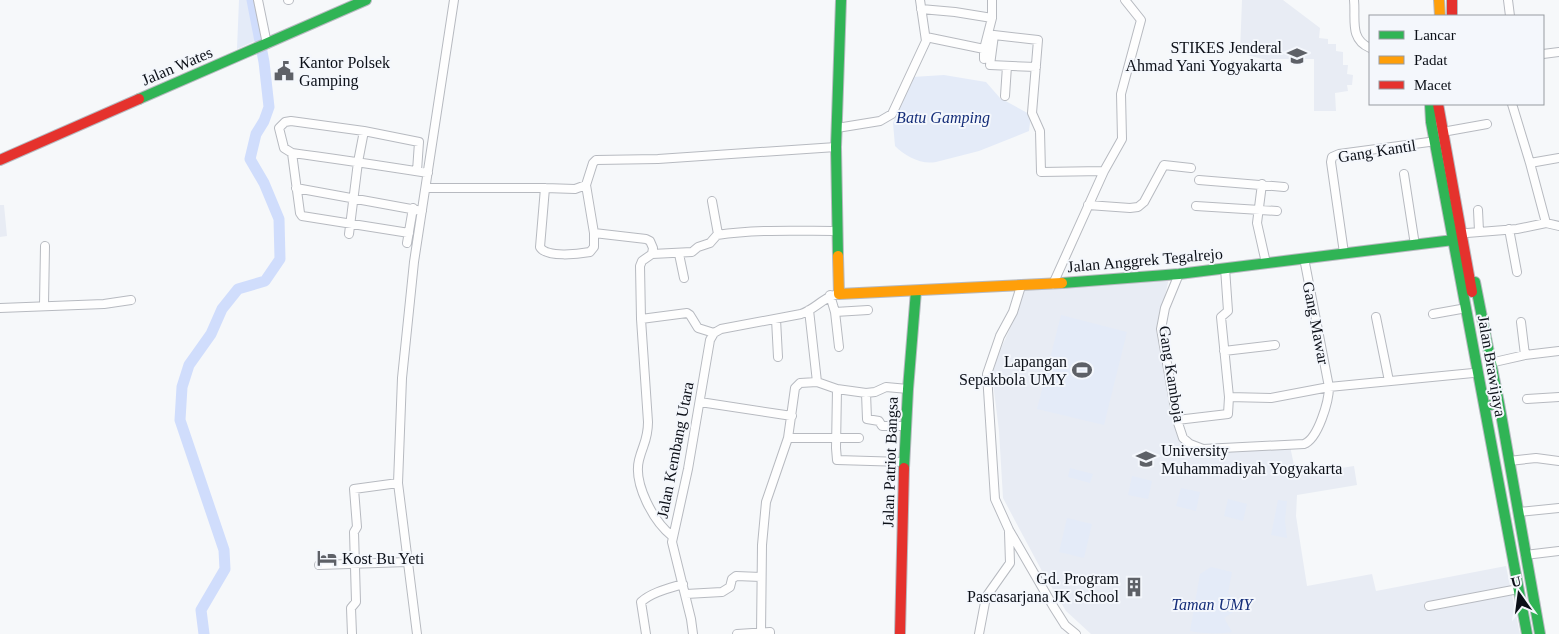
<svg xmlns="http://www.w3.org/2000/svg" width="1559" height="634" font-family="Georgia,serif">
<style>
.built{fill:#e8ecf4}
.green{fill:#e4ebf8}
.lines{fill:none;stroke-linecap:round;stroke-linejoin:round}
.river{stroke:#d0ddfc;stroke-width:11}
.street-casing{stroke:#b7bac0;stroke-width:10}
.fast-casing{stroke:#b7bac0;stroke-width:12}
.slow-casing{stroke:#b7bac0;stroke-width:12}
.jam-casing{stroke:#b7bac0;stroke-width:12}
.street{stroke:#fefefe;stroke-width:8}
.fast{stroke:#30b455;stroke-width:10}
.slow{stroke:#ff9f0a;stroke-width:10}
.jam{stroke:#e5322d;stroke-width:10}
.labels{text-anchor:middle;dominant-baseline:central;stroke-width:4;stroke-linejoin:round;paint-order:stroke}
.poi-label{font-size:16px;fill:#0c1018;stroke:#f4f7fc;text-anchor:end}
.street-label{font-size:16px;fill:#0c1018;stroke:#f4f7fc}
.park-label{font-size:16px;font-style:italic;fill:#142d79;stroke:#f4f7fc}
</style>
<rect width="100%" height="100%" fill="#f6f8fa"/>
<path class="built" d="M1242 0H1283L1320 28 1319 38 1328 39V44H1336V51L1343 52V65H1348L1347 74 1353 75 1352 85H1347L1348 91 1335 93 1336 111H1314V59H1271L1270 61 1240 53Z
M0 205H4L7 236 0 237Z
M1169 278 1157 331 1181 438 1185 445 1198 452 1290 446 1296 475 1354 466 1357 485 1297 495 1296 516 1307 586 1372 574 1376 591 1506 566 1520 634H1091L1066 611 1043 573 1003 498 999 431 992 375 998 355 1018 311 1024 289Z"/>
<path class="green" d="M239 0H250L257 40 237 49Z
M944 75 986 82 1000 98 1031 115 1029 131 979 151 936 162C921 165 905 156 895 146L893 123 912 77Z
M1061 315 1127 332 1104 425 1037 409Z
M1070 468 1093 474 1090 483 1068 477Z
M1132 476 1152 481 1148 499 1128 495Z
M1181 488 1200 492 1196 511 1176 506Z
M1228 499 1247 504 1243 521 1224 516Z
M1278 500 1287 501 1285 520 1287 538 1271 535Z
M1067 518 1092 524 1084 558 1059 552Z
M1211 567 1232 572 1228 593 1236 601 1235 611 1224 618 1232 632C1222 634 1201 634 1190 631L1200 574Z"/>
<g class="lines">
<path class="river" d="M204 634 201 610 225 569 224 550 180 420 182 387 189 365 211 334 222 309 238 289 265 281 280 259 279 219 264 183 250 159 256 134 264 121 269 107 264 62 252 0"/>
<defs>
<path id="street" d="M258 0 267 44
M288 0H289
M1354 0C1356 19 1349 39 1370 48
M1508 0 1510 16
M921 9 955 12 992 18V0
M926 37 984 49
M1543 54 1559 52
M984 59V49L992 18
M1036 67 990 65 994 35 1038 40 1032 113 1040 131 1041 172 1104 171
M1005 96 1007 66
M1512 104 1530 163 1546 223
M837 128 880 121 892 114 926 41 920 0
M1448 131 1487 124
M292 153 300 213 302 216 409 233
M1530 163 1559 158
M417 171 419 142 364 131 291 121 285 122 279 128 284 148 292 153C338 159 383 166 428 173
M1404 174 1415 245
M1199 180 1284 187
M1262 184 1257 223 1266 263
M586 185 594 233 646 239 650 241 653 248 652 254 642 261 640 266 641 319 648 422C648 440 643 444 639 460 633 484 654 522 672 536
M296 188 422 211
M426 188H545L575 189 586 185 593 163 596 160 658 159 836 147
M545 188 540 247C546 258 579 254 590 252L594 247V233
M712 201 718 234
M1088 205 1130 208 1138 207 1144 202 1164 165 1191 168
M1196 206 1277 211
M1478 210 1479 231
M1509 229 1517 272
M1467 233 1517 229 1546 223 1559 226
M349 234 358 162 364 131
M407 243 413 208
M1344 253 1331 162 1332 157 1339 154 1429 142
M652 254 692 252 698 247 710 243 717 235C757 229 797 231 837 231
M679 254 684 278
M1179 274 1165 308 1161 329 1177 420 1183 438 1190 444 1203 449 1304 444C1318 439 1329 401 1329 387L1304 258
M1053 284 1104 171 1122 139 1121 94 1141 20 1125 0
M1021 286 1013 312 1000 336 987 374 995 499 1009 530 1053 606 1065 625 1076 634
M830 295 835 312 839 347
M44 305 45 246
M0 308 104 304 131 300
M835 312 868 310
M1433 314 1461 309
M1376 317 1389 381
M641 319 687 313 690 315 698 328 714 333
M776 319 778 357
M1521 322 1525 355
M1224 351 1275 345
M1490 363 1525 355 1559 351
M817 382 837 389 866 393 875 392 886 387 908 389
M837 389 836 448 837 460 904 462
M866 393 867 419 879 421 882 426H906
M1229 397 1271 398 1329 387 1473 373
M1527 399 1559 397
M700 402 792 416
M1177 420 1228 414 1229 397 1221 317 1228 311 1225 268
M788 438H859
M1509 461 1536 458 1559 461
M1519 512 1559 508
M1525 555 1559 551
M319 565 407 562
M686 594 722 592 730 587 732 579 736 576 761 577
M1429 606 1513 590
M761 633 762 545 766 502 788 438 795 388 800 383 817 382 809 310
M352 634 351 608 356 602 354 532 357 527 354 489 398 483
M417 634 398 483 402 378 414 262 454 0
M646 634 641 602C652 592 670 588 683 584
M693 634 691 619 672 542 688 469 710 340 714 333 721 329 801 314C816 309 824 296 839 294
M737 634 770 632V634
M979 634 986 597 1010 563 1009 532"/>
<path id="fast" d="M139 99 366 0
M1430 104 1431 122 1527 634
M838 256 836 147 841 0
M1475 282 1499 403 1540 634
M1062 283 1179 274 1453 240
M1491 405 1499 403
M904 468 908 389 916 291"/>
<path id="slow" d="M1439 0 1440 16
M838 256 839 294 1062 283"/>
<path id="jam" d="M1452 0V16
M1438 104 1472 292
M0 160 139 99
M900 634 904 468"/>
</defs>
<use href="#street" class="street-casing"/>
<use href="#fast" class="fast-casing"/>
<use href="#slow" class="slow-casing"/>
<use href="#jam" class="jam-casing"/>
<use href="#street" class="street"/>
<use href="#fast" class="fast"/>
<use href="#slow" class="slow"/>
<use href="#jam" class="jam"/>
</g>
<defs>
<symbol id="university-bare" viewBox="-9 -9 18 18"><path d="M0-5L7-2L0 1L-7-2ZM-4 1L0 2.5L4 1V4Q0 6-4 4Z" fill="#5e6167" stroke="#f4f7fc" stroke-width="2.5" paint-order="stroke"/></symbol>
<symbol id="civic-bare" viewBox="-9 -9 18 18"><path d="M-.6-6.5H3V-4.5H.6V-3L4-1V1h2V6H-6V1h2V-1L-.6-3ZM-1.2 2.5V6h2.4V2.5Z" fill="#5e6167" stroke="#f4f7fc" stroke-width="2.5" paint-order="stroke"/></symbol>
<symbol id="stadium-bare" viewBox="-9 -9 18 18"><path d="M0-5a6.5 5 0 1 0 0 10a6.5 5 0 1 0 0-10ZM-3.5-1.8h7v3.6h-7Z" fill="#5e6167" stroke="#f4f7fc" stroke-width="2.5" paint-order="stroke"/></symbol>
<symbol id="hotel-bare" viewBox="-9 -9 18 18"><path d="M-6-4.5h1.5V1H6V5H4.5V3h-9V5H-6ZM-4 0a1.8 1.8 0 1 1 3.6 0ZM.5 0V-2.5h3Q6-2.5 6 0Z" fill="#5e6167" stroke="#f4f7fc" stroke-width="2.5" paint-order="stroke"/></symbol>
<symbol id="building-bare" viewBox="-9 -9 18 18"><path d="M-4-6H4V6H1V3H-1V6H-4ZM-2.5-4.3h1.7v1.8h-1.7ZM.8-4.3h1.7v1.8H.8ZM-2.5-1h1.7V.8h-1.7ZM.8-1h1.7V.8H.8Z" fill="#5e6167" stroke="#f4f7fc" stroke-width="2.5" paint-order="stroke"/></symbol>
</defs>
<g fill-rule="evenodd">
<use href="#university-bare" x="1283" y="42" width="28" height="28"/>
<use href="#civic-bare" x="270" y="57" width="28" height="28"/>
<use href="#stadium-bare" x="1068" y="356" width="28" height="28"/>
<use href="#university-bare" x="1132" y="445" width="28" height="28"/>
<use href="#hotel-bare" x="313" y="544" width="28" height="28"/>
<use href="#building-bare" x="1120" y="573" width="28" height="28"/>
</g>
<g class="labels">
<g class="poi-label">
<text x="1282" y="47">STIKES Jenderal<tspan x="1282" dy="18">Ahmad Yani Yogyakarta</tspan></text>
<text x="299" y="62" text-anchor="start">Kantor Polsek<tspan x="299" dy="18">Gamping</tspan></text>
<text x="1067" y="361">Lapangan<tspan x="1067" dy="18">Sepakbola UMY</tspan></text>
<text x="1161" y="450" text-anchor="start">University<tspan x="1161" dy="18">Muhammadiyah Yogyakarta</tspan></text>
<text x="342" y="558" text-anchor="start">Kost Bu Yeti</text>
<text x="1119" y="578">Gd. Program<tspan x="1119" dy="18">Pascasarjana JK School</tspan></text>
</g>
<g class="street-label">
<text transform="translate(177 66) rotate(-23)">Jalan Wates</text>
<text transform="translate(1377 151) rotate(-9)">Gang Kantil</text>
<text transform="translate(1145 260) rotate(-5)">Jalan Anggrek Tegalrejo</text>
<text transform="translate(1316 323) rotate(79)">Gang Mawar</text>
<text transform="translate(1492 366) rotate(80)">Jalan Brawijaya</text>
<text transform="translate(1172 374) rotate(81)">Gang Kamboja</text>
<text transform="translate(675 450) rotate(-79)">Jalan Kembang Utara</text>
<text transform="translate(890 462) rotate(-88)">Jalan Patriot Bangsa</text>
</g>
<g class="park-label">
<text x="943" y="117">Batu Gamping</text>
<text x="1212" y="604">Taman UMY</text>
</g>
</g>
<rect x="1369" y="15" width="175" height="90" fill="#f4f7fc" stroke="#979ba1"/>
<rect x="1379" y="31" width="25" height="8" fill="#30b455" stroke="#979ba1"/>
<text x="1414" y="40" font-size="15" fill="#0c1018">Lancar</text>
<rect x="1379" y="56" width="25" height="8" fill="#ff9f0a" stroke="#979ba1"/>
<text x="1414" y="65" font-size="15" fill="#0c1018">Padat</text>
<rect x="1379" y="81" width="25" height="8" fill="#e5322d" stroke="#979ba1"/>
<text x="1414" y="90" font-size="15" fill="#0c1018">Macet</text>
<g transform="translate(1519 594) rotate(346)" stroke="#f4f7fc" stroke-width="4" paint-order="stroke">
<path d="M0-4L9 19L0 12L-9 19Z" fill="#0c1018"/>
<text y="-8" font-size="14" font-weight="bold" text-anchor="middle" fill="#0c1018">U</text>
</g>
</svg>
